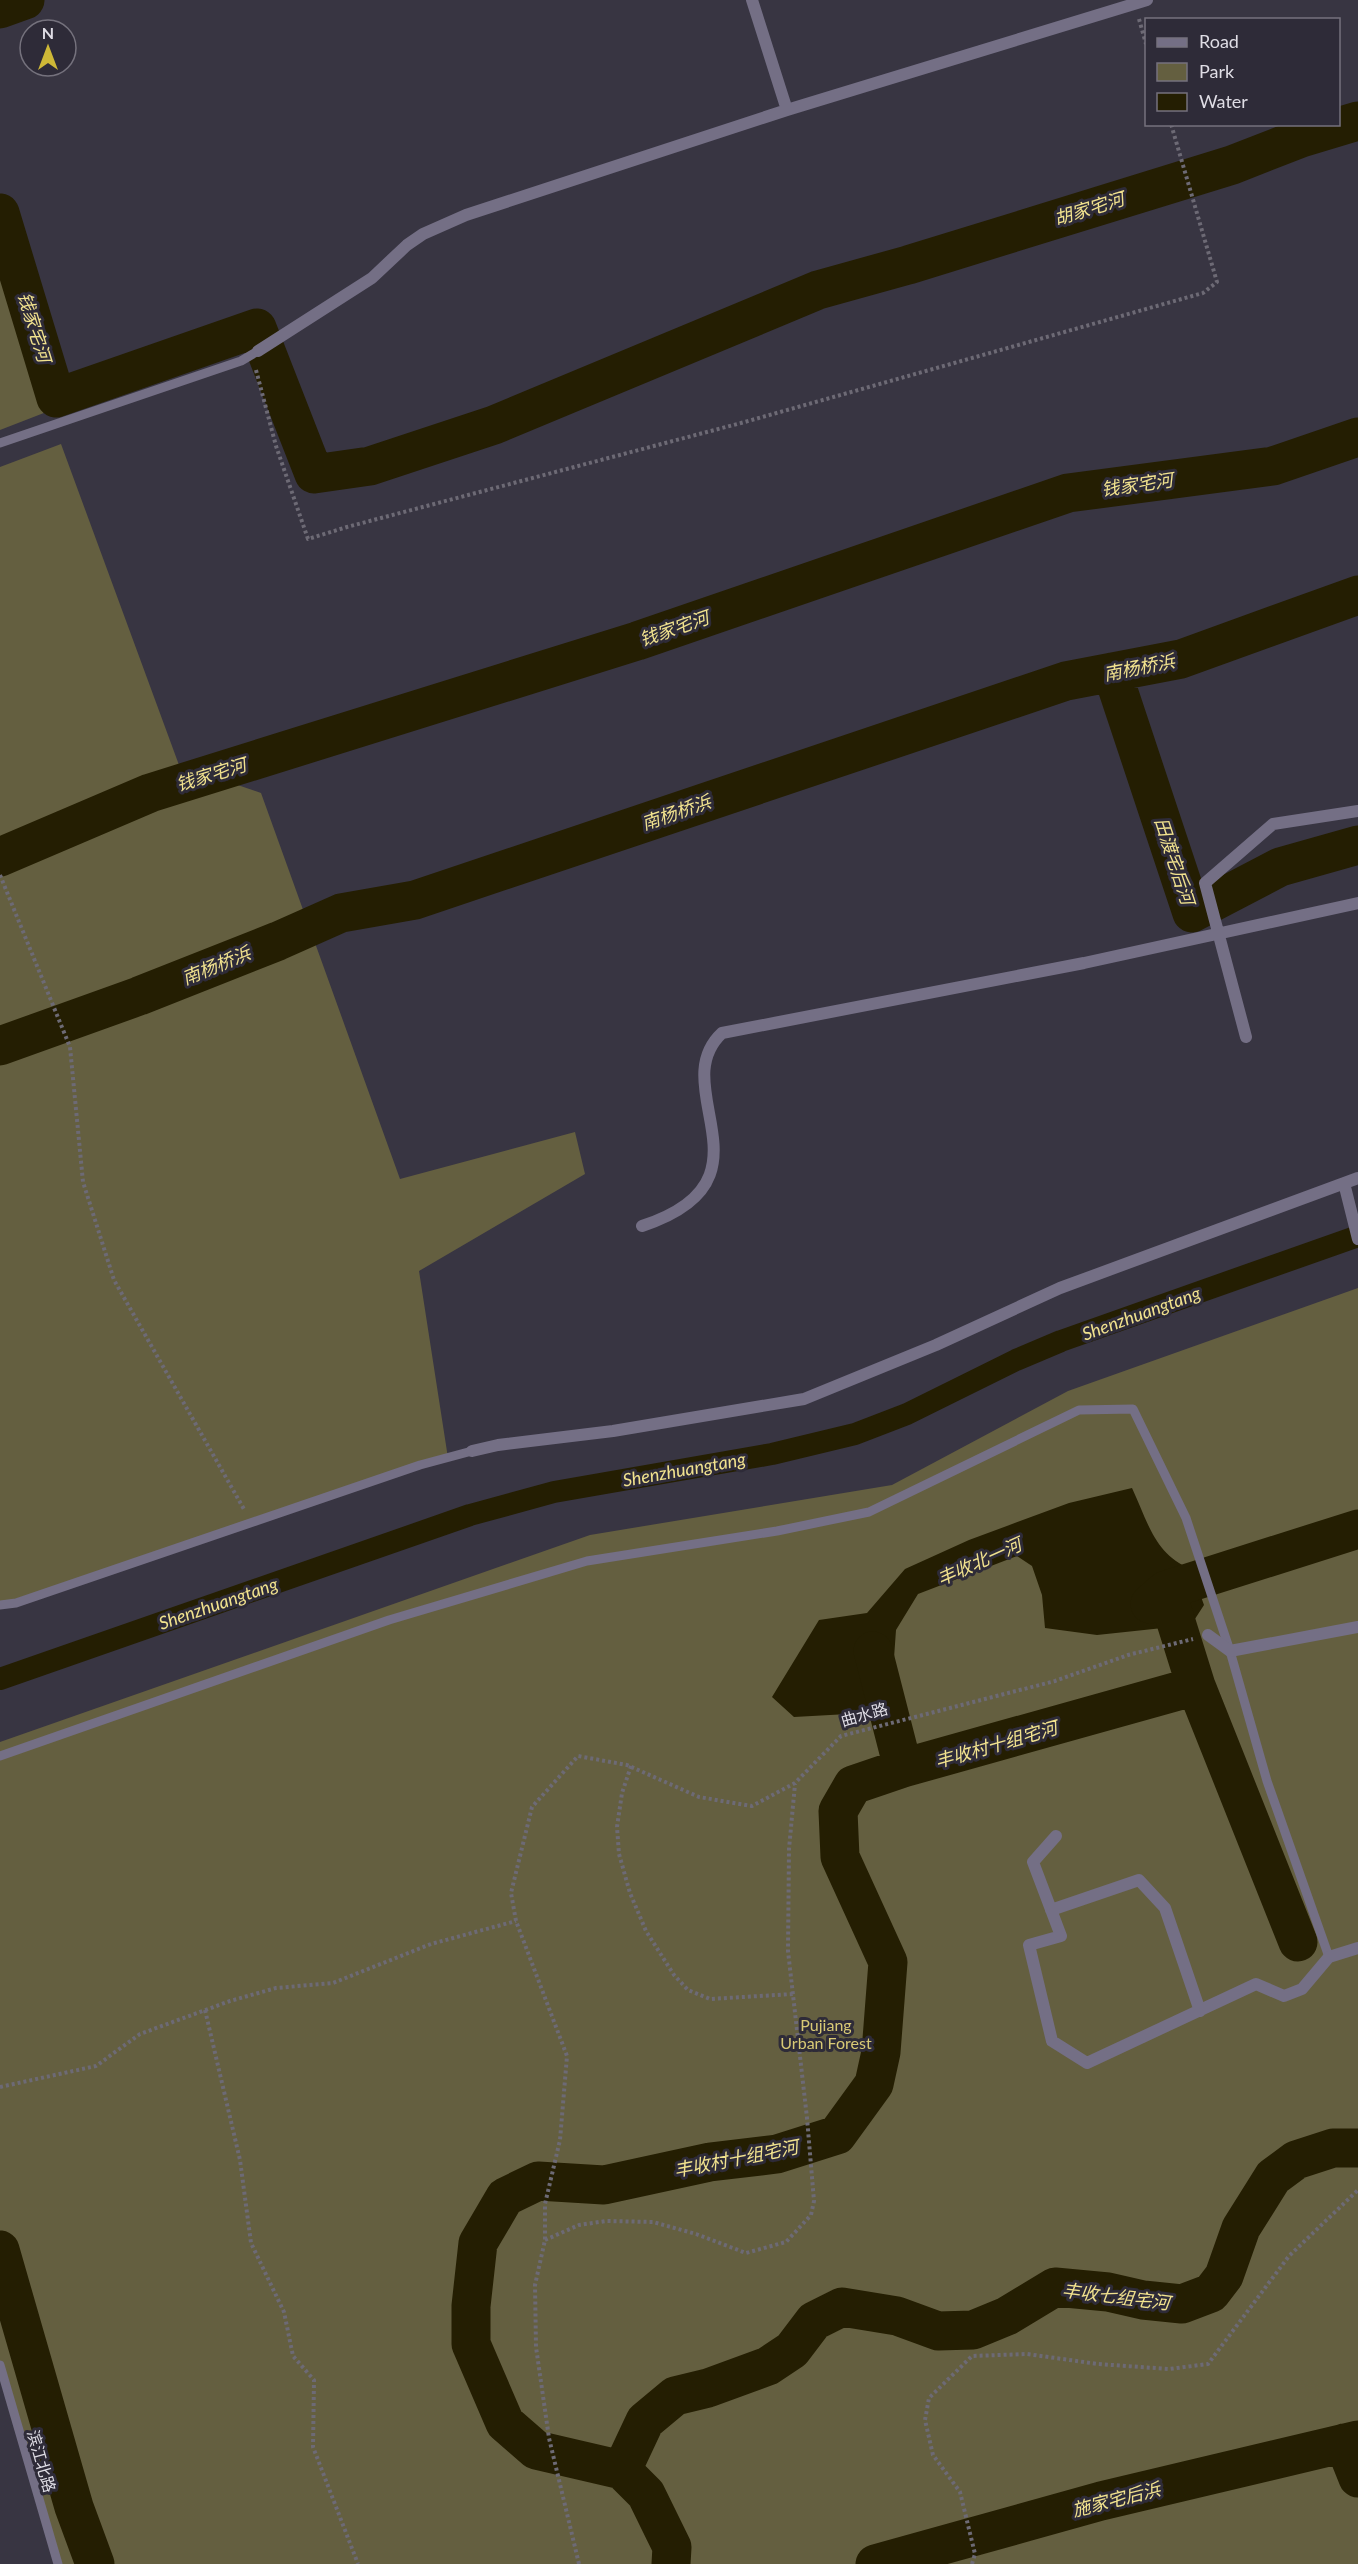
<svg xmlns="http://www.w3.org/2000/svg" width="1358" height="2564" font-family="Lato,'Noto Sans SC',sans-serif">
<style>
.green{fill:#645f40}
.water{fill:#241e02}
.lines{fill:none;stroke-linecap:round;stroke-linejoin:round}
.canal{stroke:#241e02;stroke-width:22}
.river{stroke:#241e02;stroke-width:39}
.path{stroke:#6d6a75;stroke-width:4;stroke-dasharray:3 3;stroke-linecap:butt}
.lane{stroke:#746f85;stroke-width:9}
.street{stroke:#746f85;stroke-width:12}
.labels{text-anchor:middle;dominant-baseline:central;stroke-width:6;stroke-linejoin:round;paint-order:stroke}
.street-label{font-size:16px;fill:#dfdde5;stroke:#2e2b38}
.park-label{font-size:16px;fill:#d8c975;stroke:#2e2b38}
.water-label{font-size:18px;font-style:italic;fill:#f1e28e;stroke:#2e2b38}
</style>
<rect width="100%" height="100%" fill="#383542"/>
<path class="green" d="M0 235 49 411 0 430Z
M61 444 179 765 261 793 400 1179 575 1132 585 1174 419 1271 448 1458 0 1604V467Z
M1358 1288V2564H55L0 2365V1742L590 1535 892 1485 1068 1391Z"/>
<path class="water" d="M1132 1488C1148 1522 1154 1554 1191 1569L1204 1605 1191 1625 1097 1635 1045 1628 1042 1595 1032 1566 1017 1556 918 1594 896 1630 893 1672 897 1700 848 1714 794 1717 772 1697 819 1620 867 1613 905 1569 969 1540 1069 1503Z"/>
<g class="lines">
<path class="canal" d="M0 1679 470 1515 554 1492 772 1454 855 1434 907 1414 1016 1360 1061 1341 1358 1236"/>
<path class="river" d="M0 9 25 0
M0 213 56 398 257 328 314 474 370 466 494 425 818 290 908 265 1232 165 1301 138 1358 121
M1112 672 1192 913 1280 867 1358 845
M0 857 150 793 637 641 1068 493 1273 466 1358 437
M0 1046 139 996 278 941 341 913 415 900 1066 681 1181 659 1358 595
M1166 1590 1196 1686
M1150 1604 1166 1590 1358 1529
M873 1651 903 1768
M0 2250 74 2507 95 2564
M1344 2443 1358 2478
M622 2470 645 2421 675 2396 708 2388 768 2366 792 2350 814 2321 842 2307 897 2316 938 2331 973 2330 1007 2316 1055 2287 1108 2292 1143 2300 1182 2304 1211 2293 1224 2276 1241 2228 1273 2177 1296 2160 1333 2148H1358
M671 2564 672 2547 646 2494 622 2470 536 2450 505 2423 471 2344V2306L478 2243 505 2197 538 2181 604 2185 710 2162 777 2154 837 2135 874 2084 881 2052 888 1962 840 1857 838 1811 853 1785 903 1768 1196 1686 1298 1942
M875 2564 1101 2501 1358 2440"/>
<path class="path" d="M1139 19 1146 44
M256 370 276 446 308 539 347 527 741 423 1203 293 1217 282 1171 124
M0 875 70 1047 83 1182 114 1280 245 1511
M631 1766 622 1793 617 1827 619 1854 630 1893 646 1931 674 1975 688 1990 710 1999 793 1994
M205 2010 240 2160 251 2243 284 2312 293 2356 314 2380 313 2447 358 2564
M0 2087 96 2066 140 2034 230 2001 276 1988 333 1983 431 1944 516 1921
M545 2240 579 2225 606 2221 653 2222 696 2234 746 2253 786 2242 811 2215 814 2201 807 2118 788 1951 789 1849 795 1784
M579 2564 549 2438 536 2347 535 2285 545 2240V2204L560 2140 567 2056 516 1921 511 1893 532 1807 578 1756 627 1765 699 1797 752 1806 795 1783 841 1736 1055 1681 1128 1655 1193 1639
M972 2564 975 2554 960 2492 933 2455 925 2420 929 2398 972 2356 1027 2354 1098 2364 1169 2369 1208 2364 1289 2256 1358 2190"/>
<path class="lane" d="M0 443 241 361 258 351
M0 1605 16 1603 420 1465 472 1451
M0 1756 389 1620 587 1561 777 1531 869 1512 1079 1410 1133 1409 1186 1518 1230 1651 1267 1781 1329 1957
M0 2365 58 2564"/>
<path class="street" d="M752 0 787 110
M258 351 372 278 407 245 423 234 466 215 787 110 1147 0
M1246 1037 1205 883 1273 824 1358 811
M1344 1183 1358 1239
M642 1226C782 1180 663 1088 722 1033L1084 963 1358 903
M472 1451 498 1445 613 1431 804 1399 936 1345 1060 1288 1358 1178
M1208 1635 1230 1651 1358 1627
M1056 1836 1033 1862 1061 1936 1029 1945 1052 2041 1087 2063 1256 1984 1284 1996 1302 1989 1329 1957 1358 1948
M1051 1910 1139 1880 1165 1908 1200 2011"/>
</g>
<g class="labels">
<g class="street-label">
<text transform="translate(864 1714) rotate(-16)">曲水路</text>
<text transform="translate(42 2461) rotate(74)">滨江北路</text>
</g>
<g class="park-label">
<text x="826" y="2024">Pujiang<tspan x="826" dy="18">Urban Forest</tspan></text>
</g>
<g class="water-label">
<text transform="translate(1089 208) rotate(-17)">胡家宅河</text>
<text transform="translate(35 327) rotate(73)">钱家宅河</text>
<text transform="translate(1137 484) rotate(-8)">钱家宅河</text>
<text transform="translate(674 628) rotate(-19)">钱家宅河</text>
<text transform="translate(1139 667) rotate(-11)">南杨桥浜</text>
<text transform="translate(211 774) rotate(-17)">钱家宅河</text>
<text transform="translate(676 812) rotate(-19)">南杨桥浜</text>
<text transform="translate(1175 861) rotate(72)">田渡宅后河</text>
<text transform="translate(216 965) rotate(-22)">南杨桥浜</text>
<text transform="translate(1141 1313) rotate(-20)">Shenzhuangtang</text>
<text transform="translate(684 1469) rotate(-10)">Shenzhuangtang</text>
<text transform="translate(979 1561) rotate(-24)">丰收北一河</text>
<text transform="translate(218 1603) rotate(-19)">Shenzhuangtang</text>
<text transform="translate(996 1744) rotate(-16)">丰收村十组宅河</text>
<text transform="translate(736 2158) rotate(-11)">丰收村十组宅河</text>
<text transform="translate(1116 2296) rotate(7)">丰收七组宅河</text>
<text transform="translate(1116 2499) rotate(-14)">施家宅后浜</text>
</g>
</g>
<rect x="1145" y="18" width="195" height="108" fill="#2e2b38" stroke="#75727d" stroke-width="1.5"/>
<rect x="1157" y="38" width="30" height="9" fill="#746f85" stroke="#75727d" stroke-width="1.5"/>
<text x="1199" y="48" font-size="18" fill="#dfdde5">Road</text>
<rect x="1157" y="63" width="30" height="18" fill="#645f40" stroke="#75727d" stroke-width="1.5"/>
<text x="1199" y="78" font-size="18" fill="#dfdde5">Park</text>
<rect x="1157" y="93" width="30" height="18" fill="#241e02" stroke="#75727d" stroke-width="1.5"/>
<text x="1199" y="108" font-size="18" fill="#dfdde5">Water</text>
<g transform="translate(48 48)"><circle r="28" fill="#2e2b38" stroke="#75727d" stroke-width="1.5"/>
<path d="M0-4.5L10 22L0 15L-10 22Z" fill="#ceb837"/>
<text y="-9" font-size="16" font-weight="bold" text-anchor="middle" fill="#dfdde5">N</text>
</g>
</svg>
